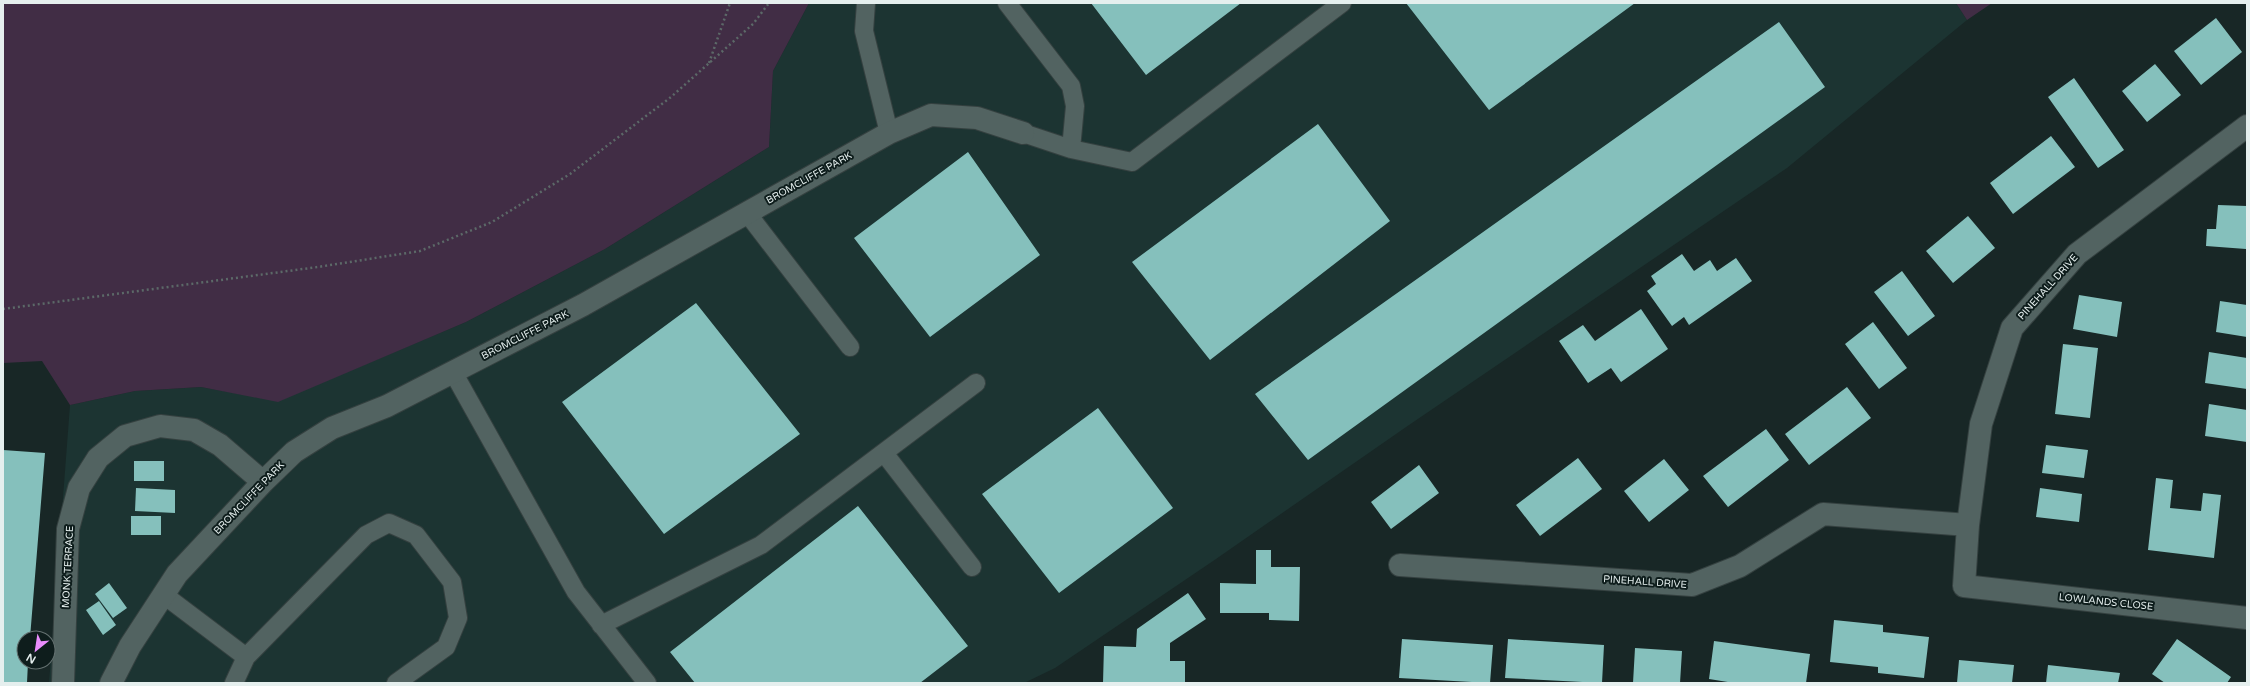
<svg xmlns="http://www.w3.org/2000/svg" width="2250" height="686" font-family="'Varela Round',sans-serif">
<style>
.built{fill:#1c3432}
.green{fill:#412d45}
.building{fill:#85c0bc}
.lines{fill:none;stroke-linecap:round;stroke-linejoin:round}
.service-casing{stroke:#354140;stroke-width:20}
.minor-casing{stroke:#354140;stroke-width:24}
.path{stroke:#5c6968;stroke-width:2.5;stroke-dasharray:2 3;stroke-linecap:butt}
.service{stroke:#526361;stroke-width:18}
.minor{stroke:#526361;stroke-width:22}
.labels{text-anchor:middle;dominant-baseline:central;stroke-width:4;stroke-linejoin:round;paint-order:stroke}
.street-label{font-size:10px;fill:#e5efee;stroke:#0e1d1c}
</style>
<rect width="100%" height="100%" fill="#182726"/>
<path class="built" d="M809 3H1956L1967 20 1787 168 1409 425 1216 559 1055 668 1024 683H49L70 405 135 391 201 387 278 401 466 322 605 249 769 147 773 71Z"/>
<path class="green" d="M3 3H809L773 71 769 147 605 249 466 322 278 402 201 387 135 391 70 405 42 361 3 363Z
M1956 3H1992L1967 20Z"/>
<path class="building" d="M1091 3H1241L1146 75Z
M1406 3H1635L1489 110Z
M2216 18 2242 52 2201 85 2174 51Z
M1779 22 1825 87 1308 460 1255 394Z
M2155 64 2181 95 2147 122 2122 91Z
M2074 78 2124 150 2098 168 2048 97Z
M1318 124 1390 221 1210 360 1132 262Z
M2051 136 2075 167 2013 214 1990 183Z
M968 152 1040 255 930 337 854 238Z
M2218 205 2247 206 2246 249 2206 246 2207 229H2216Z
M1968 216 1995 248 1953 283 1926 251Z
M1682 254 1694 271 1710 260 1717 271 1736 258 1752 281 1689 325 1684 317 1672 326 1647 291 1656 284 1651 276Z
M1902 271 1935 316 1908 336 1874 292Z
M2079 295 2122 302 2117 337 2073 329Z
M2220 301 2247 305V337L2216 332Z
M696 303 800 434 664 534 562 402Z
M1641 309 1668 349 1621 382 1611 368 1588 383 1559 341 1583 325 1595 341Z
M1873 322 1907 368 1879 389 1845 344Z
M2063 344 2098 348 2090 418 2055 414Z
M2209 352 2247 358V389L2205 383Z
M1847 387 1871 418 1809 465 1785 434Z
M2209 404 2247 410V442L2205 436Z
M1098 408 1173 508 1059 593 982 494Z
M1766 429 1789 460 1728 507 1703 476Z
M2046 445 2088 450 2084 478 2042 473Z
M3 450 45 453 30 638H24V662H28L27 683H3Z
M1578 458 1602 489 1540 536 1516 505Z
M1664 459 1689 490 1649 522 1624 491Z
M134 461H164V481H134Z
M1419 465 1439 493 1391 529 1371 502Z
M2156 478 2173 480 2170 508 2201 511 2203 493 2221 495 2214 558 2148 550Z
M136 488 175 490V513L135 511Z
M2040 488 2082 494 2079 522 2036 517Z
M858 506 968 646 920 683H695L670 652Z
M131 516H161V535H131Z
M1256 550H1271V567H1300L1299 621 1269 620V613H1220V583L1256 584Z
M109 583 127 608 113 618 95 594Z
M1188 593 1206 619 1170 643V661H1185V683H1103L1104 646 1136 647 1137 629Z
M99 601 116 625 103 635 86 610Z
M1834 620 1883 625V632L1929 637 1924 678 1878 673V667L1830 662Z
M1402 639 1493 645 1490 683 1399 678Z
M1508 639 1604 645 1602 683 1505 678Z
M2177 639 2231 677 2227 683H2165L2152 674Z
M1714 641 1810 654 1806 683H1734L1709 679Z
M1635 648 1682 651 1680 683H1633Z
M1959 660 2014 665 2012 683H1957Z
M2048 665 2120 673 2118 683H2046Z"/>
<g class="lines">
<defs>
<path id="service" d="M866 3 864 31 889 133
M1007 3 1071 86 1075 106 1071 149
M1023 133 1071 149 1132 162 1342 3
M747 213 850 347
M453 372 576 592 647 683
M884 453 972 567
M164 595 246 657 234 683
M601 625 761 545 976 383
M246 657 366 535 389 523 416 535 452 582 458 618 446 647 396 683"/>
<path id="minor" d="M2247 126 2077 254 2012 328 1981 424 1968 525 1964 586 2247 618
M1400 565 1692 585 1740 566 1823 514 1968 525
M63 683 68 529 79 488 98 458 125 436 160 426 194 430 220 445 263 482
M111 683 130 646 177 574 263 482 294 452 332 428 387 406 583 305 889 133 931 115 977 118 1023 133"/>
</defs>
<use href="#service" class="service-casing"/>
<use href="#minor" class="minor-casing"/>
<path class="path" d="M709 63 730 3
M3 309 318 267 420 251 492 222 570 174 671 97 753 24 769 3"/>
<use href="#service" class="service"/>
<use href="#minor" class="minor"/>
</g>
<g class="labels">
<g class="street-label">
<text transform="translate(809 178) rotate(-29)">BROMCLIFFE PARK</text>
<text transform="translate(2048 287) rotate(-48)">PINEHALL DRIVE</text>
<text transform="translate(525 335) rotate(-27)">BROMCLIFFE PARK</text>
<text transform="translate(249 498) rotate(-46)">BROMCLIFFE PARK</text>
<text transform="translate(68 567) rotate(-87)">MONK TERRACE</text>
<text transform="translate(1645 582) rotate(4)">PINEHALL DRIVE</text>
<text transform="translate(2106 602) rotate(6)">LOWLANDS CLOSE</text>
</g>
</g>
<rect width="2250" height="686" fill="none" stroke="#e5efee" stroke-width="8"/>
<g transform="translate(36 650) rotate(210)"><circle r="19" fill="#0e1d1c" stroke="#647170"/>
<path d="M0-3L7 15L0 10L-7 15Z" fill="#ea8dfd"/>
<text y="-6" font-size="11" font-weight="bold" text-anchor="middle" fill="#e5efee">N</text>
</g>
</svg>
